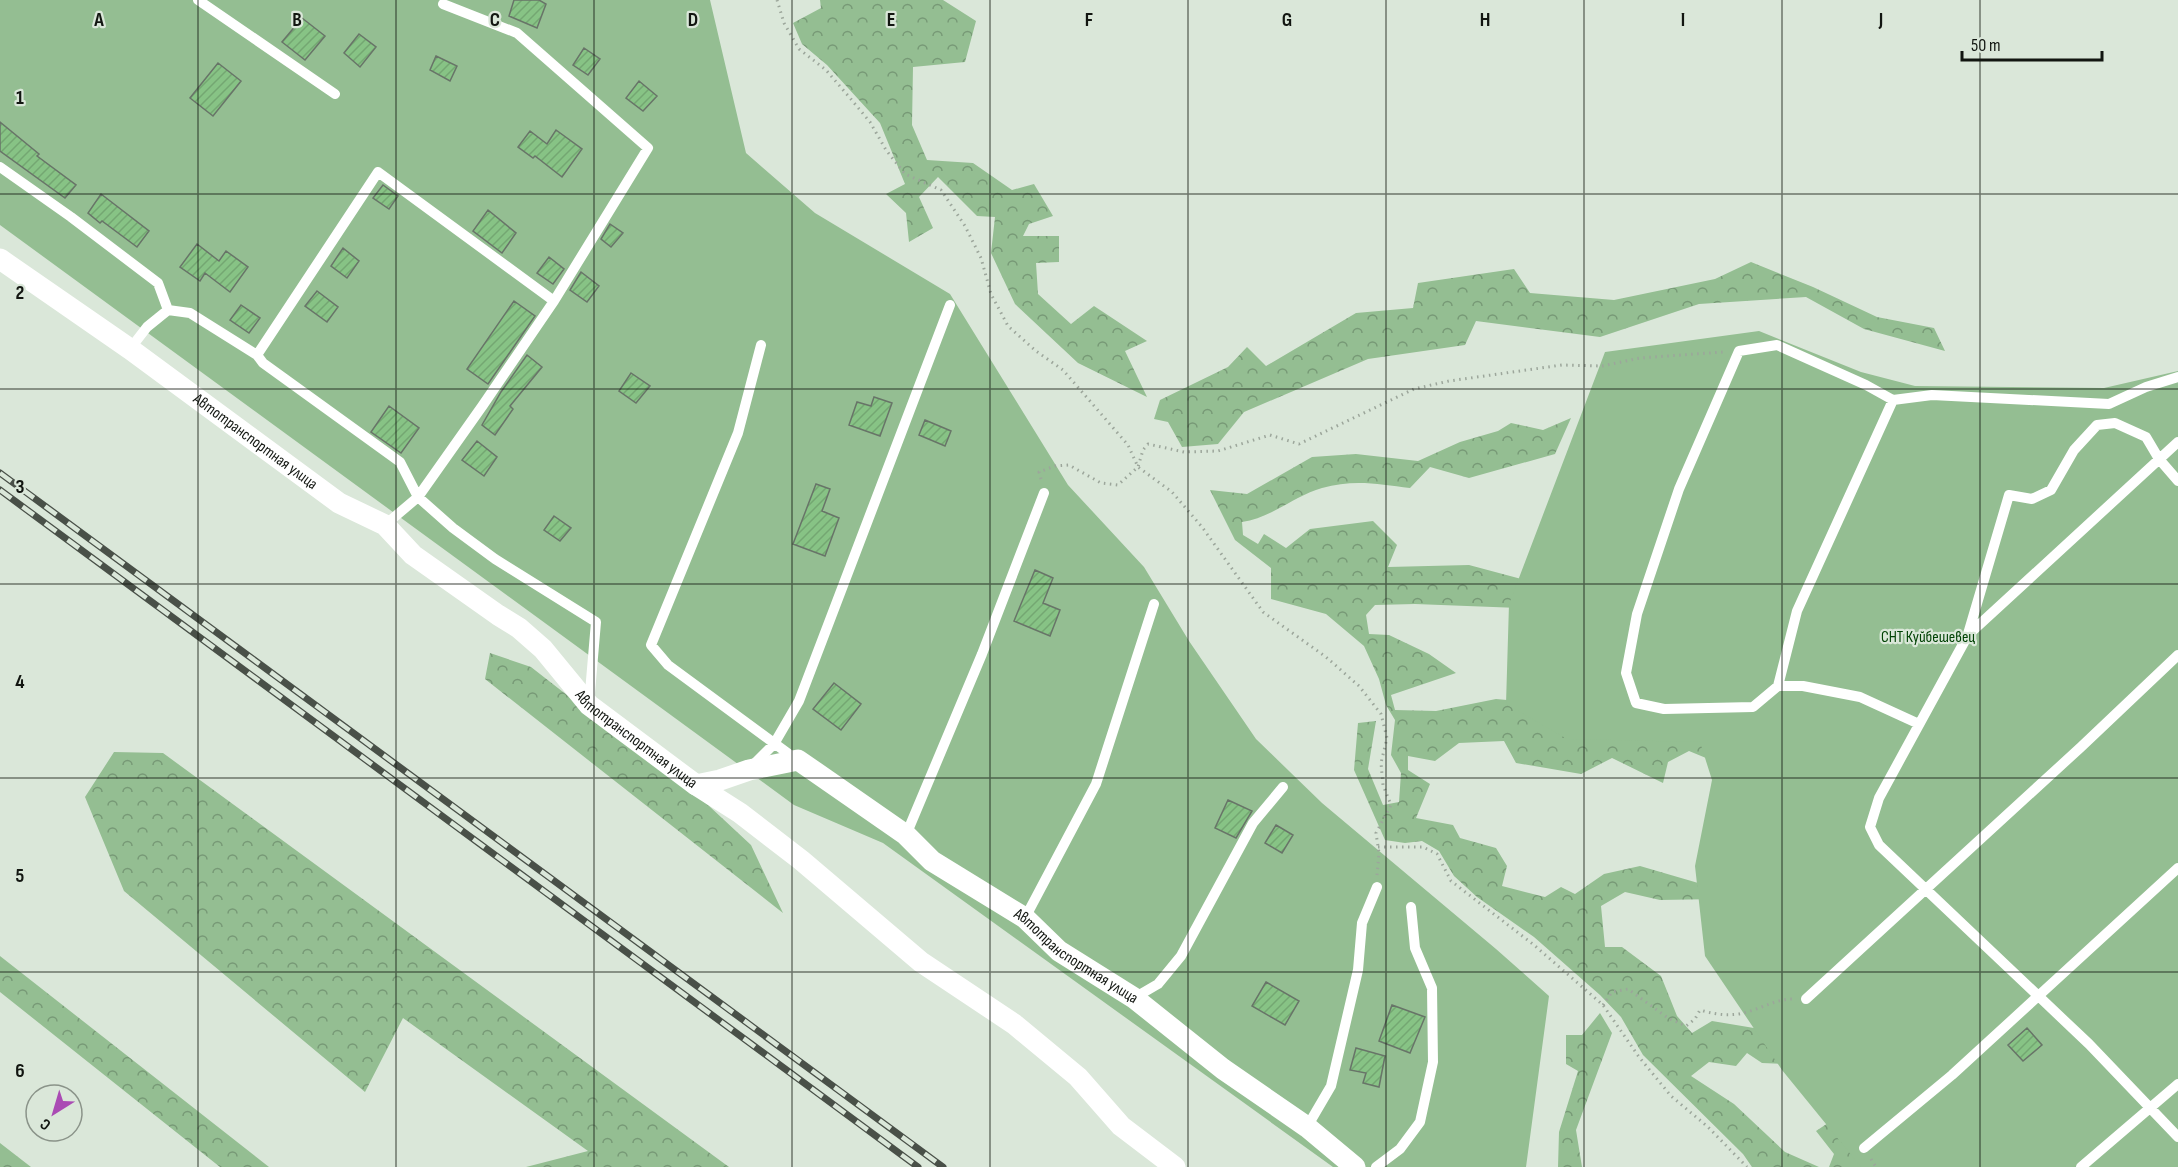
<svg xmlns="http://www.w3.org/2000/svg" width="2178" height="1167" font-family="'Sofia Sans Condensed',sans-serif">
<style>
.forest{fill:url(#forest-crowns)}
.green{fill:#94be92}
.building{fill:url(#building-hatch);stroke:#687468;stroke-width:1.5}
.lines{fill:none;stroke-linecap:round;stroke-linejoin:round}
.path{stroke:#9ca69b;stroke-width:3;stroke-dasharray:1.5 4.5;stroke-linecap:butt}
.service{stroke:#fff;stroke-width:10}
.minor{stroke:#fff;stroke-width:21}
.rail-casing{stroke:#495048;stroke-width:7}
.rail{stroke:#dae7d9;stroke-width:4.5;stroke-dasharray:14;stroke-linecap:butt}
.grid{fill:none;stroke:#121611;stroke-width:1.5;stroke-opacity:0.55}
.labels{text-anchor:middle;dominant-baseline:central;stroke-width:4.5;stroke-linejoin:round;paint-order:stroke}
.street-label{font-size:16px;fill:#121611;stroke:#dae7d9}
.park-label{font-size:16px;fill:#004204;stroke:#dae7d9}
.grid-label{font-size:20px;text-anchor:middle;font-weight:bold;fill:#121611;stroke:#dae7d9;stroke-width:4.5;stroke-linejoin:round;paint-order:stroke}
</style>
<defs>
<pattern id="forest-crowns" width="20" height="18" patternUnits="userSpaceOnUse" patternTransform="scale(1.5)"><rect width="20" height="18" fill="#94be92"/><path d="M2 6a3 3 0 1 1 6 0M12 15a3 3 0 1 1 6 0" fill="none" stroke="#779976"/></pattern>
<pattern id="building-hatch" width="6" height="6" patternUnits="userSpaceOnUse" patternTransform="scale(1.5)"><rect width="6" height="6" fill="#87c385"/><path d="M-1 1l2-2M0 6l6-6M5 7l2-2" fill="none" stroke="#74a772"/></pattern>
</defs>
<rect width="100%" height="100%" fill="#dae7d9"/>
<path class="forest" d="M820 0H943L976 21 965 62 913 67 912 125 927 160 973 163 1012 190 1034 184 1053 216 1029 224 1023 236H1059V262L1036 263 1038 294 1071 324 1094 306 1147 341 1125 351 1147 397 1078 363 1015 304 991 253 995 217 977 216 938 177 919 197 933 228 909 242 906 213 886 194 905 184 880 123 827 65 802 44 793 23 821 8Z
M1751 262 1813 287 1877 317 1934 328 1945 351 1864 329 1806 297 1699 304 1600 337 1476 321 1465 345 1368 359 1244 412 1218 444 1182 447 1168 422 1154 419 1160 400 1228 367 1247 347 1266 366 1356 313 1413 308 1418 283 1514 269 1530 293 1614 300 1715 279Z
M1571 418 1555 454 1469 478 1430 467 1410 488C1379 484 1353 479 1322 488 1294 496 1271 518 1242 522L1243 535 1258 544 1264 534 1286 548 1310 529 1373 521 1397 545 1388 567 1469 565 1529 581 1519 608 1415 604 1375 605 1366 615 1369 634 1389 635 1429 654 1456 673 1391 695 1395 710 1436 711 1496 699 1743 721 1723 765 1689 751 1668 762 1663 783 1612 758 1581 774 1516 763 1504 741 1459 743 1435 761 1408 756V770L1430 784 1416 818 1453 825 1460 838 1496 848 1507 866 1502 886 1545 897 1561 887 1575 894 1604 874 1640 866 1705 885 1719 899 1660 900 1625 892 1601 906 1605 947H1622L1661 976 1677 1016 1692 1033 1712 1021 1772 1031 1787 1064 1762 1063 1747 1053 1736 1066 1709 1062 1691 1076 1734 1104 1785 1152 1819 1167H1752L1743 1154 1643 1055 1621 1017 1600 995 1534 937 1477 897 1454 876 1439 851 1422 841 1405 843 1385 840 1354 770 1358 723 1376 721 1368 769 1383 805 1399 802 1401 773 1391 755 1395 720 1386 705 1379 679 1364 646 1326 614 1271 599V568L1235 540 1210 490 1247 494 1312 457 1356 454 1418 461 1460 442 1498 431 1511 423 1543 430Z
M490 653 531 667 708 805 751 845 783 913 485 679Z
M114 752 163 753 729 1167H526L588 1151 403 1018 365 1092 124 891 85 797Z
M0 956 269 1167H220L0 992Z
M1600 1013 1612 1033 1576 1130 1582 1167H1558L1559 1132 1578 1071 1566 1064V1035H1582Z
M1837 1117 1868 1167H1829L1834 1154 1816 1131Z
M0 1143 31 1167H0Z"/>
<path class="green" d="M0 0H710L746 153 815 213 950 294 1068 485 1144 567 1189 641 1256 739 1322 803 1496 949 1549 996 1526 1167H1333L883 843 794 805 0 225Z
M1759 331 1861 372 1915 386 2104 388 2178 371V1167H1861L1782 1070 1705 956 1695 866 1712 780 1700 742 1567 739 1506 704 1509 604 1605 352Z"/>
<path class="building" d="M514 0H539L546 4 537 28 509 16Z
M302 18 325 36 305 60 282 42Z
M359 34 376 47 360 67 344 53Z
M584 48 600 59 588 75 573 65Z
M436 56 457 66 450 81 430 70Z
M218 63 241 81 213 116 190 98Z
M639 81 657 96 643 111 626 98Z
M0 122 39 154 37 156 76 185 65 198 0 151Z
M556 130 582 149 562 177 535 156 533 158 518 147 530 131 547 144Z
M383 185 398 196 389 209 373 198Z
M101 194 149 231 137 247 102 221 100 223 88 213Z
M488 210 516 233 502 253 473 231Z
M610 224 623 233 611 247 601 239Z
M197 244 219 261 226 251 248 267 230 292 205 273 200 281 180 267Z
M343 248 359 261 347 278 331 266Z
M549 257 564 269 553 284 537 273Z
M581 272 599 286 587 302 570 290Z
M317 291 338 307 327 322 305 306Z
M514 301 535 316 488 384 467 369Z
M241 305 260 318 249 333 230 320Z
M527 355 542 367 510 406 513 409 495 435 482 425 501 392Z
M631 373 650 386 636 403 619 391Z
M874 397 892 403 880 436 849 425 857 402 871 406Z
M389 406 419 428 401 453 371 432Z
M925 420 951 431 945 446 919 435Z
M477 441 497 457 484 476 462 460Z
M816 484 830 489 822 511 839 518 825 556 793 544Z
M554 516 571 528 560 541 544 530Z
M1035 570 1053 578 1043 603 1060 610 1050 636 1014 621Z
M834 683 861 704 841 730 813 709Z
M1228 800 1252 811 1236 838 1215 828Z
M1276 825 1293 835 1282 853 1265 843Z
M1266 982 1299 1001 1285 1025 1252 1006Z
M1392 1005 1425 1017 1410 1053 1379 1041Z
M2027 1028 2042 1045 2023 1061 2008 1045Z
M1356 1048 1385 1056 1379 1087 1363 1083 1366 1073 1350 1070Z"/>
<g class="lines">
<path class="path" d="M777 0 784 23 799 49 826 70 850 98 870 122 886 150 905 174 941 190 965 226 981 258 991 294 1008 326 1036 351 1063 370 1128 445 1138 467 1172 492 1202 527 1263 612 1326 657 1359 686 1381 714 1387 738 1381 763 1383 785 1391 805 1376 833 1379 853 1377 875
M1041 479 1039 472 1055 466 1069 465 1101 483 1118 485 1138 467 1143 450 1148 444 1184 452 1218 451 1270 435 1299 444 1414 389 1449 381 1562 365 1602 366 1640 358 1723 352
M1378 847H1423L1437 854 1451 881 1534 945 1603 1005 1639 1057 1671 1096 1708 1127 1747 1167
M1603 1005 1612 992 1628 989 1668 1018 1686 1026 1695 1019 1700 1010C1720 1016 1736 1017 1756 1009 1768 1005 1779 999 1792 999
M1871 1159 1876 1167"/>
<path class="service" d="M198 0 335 94
M0 167 71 217 158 283 168 310
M761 345 738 433 651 645 668 665 797 760
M130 349 147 327 168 310 190 313 257 355 378 172 554 301
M257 355 263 363 400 462 418 497 453 528 495 559 596 622 589 704
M2178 442 1968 635 1879 798 1870 827 1879 845 2089 1044 2178 1137
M385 525 418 497 483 405 554 301 648 148 517 33 443 4
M1968 634 2009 495 2032 499 2051 490 2074 450 2097 425 2115 423 2146 437 2159 459 2178 481
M1778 686 1797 611 1893 400
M1919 724 1860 697 1803 686H1778L1753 707 1664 709 1636 703 1626 673 1637 614 1679 489 1739 351 1777 345 1866 385 1893 400 1932 395 2109 404 2146 387 2178 377
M753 765 774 744 799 701 950 305
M906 835 982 654 1044 493
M1025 918 1096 784 1154 604
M1134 998 1158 984 1181 956 1253 823 1283 787
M1806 999 2081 747 2178 655
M1307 1127 1331 1086 1358 970 1362 923 1377 887
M1864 1148 1952 1075 2178 868
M1376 1167 1400 1149 1420 1122 1433 1062 1432 988 1415 948 1411 907
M2081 1167 2178 1084"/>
<g class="minor">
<path id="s1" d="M0 259 130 349 339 503 385 525 413 555 498 615 519 628 543 649 589 705 696 785 720 780 749 770 798 760 906 835 932 861 1025 918 1059 951 1134 998 1223 1069 1307 1127 1355 1167"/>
<path d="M696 785 740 813 801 860 921 962 1014 1024 1078 1077 1121 1126 1175 1167"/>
</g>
<defs>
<path id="rail" d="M0 473 943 1167
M0 490 918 1167"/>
</defs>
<use href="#rail" class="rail-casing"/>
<use href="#rail" class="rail"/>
</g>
<path class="grid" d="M198 0V1167M396 0V1167M594 0V1167M792 0V1167M990 0V1167M1188 0V1167M1386 0V1167M1584 0V1167M1782 0V1167M1980 0V1167M0 194H2178M0 389H2178M0 584H2178M0 778H2178M0 972H2178"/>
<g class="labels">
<g class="street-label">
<text stroke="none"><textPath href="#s1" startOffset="314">Автотранспортная улица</textPath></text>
<text stroke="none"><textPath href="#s1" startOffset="801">Автотранспортная улица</textPath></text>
<text stroke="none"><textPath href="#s1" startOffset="1323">Автотранспортная улица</textPath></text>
</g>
<g class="park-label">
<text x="1928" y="637">СНТ Куйбешевец</text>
</g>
</g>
<g class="grid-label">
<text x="99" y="26">A</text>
<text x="297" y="26">B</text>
<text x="495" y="26">C</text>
<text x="693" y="26">D</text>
<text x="891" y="26">E</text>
<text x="1089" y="26">F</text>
<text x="1287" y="26">G</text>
<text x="1485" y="26">H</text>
<text x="1683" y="26">I</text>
<text x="1881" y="26">J</text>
<text x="20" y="104">1</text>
<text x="20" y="299">2</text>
<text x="20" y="493">3</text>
<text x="20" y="688">4</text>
<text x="20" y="882">5</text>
<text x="20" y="1077">6</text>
</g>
<g transform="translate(54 1113) rotate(217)"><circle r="28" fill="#dae7d9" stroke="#8a9389" stroke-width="1.5"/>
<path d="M0-4.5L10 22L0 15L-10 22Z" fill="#aa4bb4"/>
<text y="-9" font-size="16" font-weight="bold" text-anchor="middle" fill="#121611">С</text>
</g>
<path d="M1962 51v9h140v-9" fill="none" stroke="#121611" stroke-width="3"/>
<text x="1971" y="51" font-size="18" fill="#121611" stroke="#dae7d9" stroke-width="4.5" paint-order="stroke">50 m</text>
</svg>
